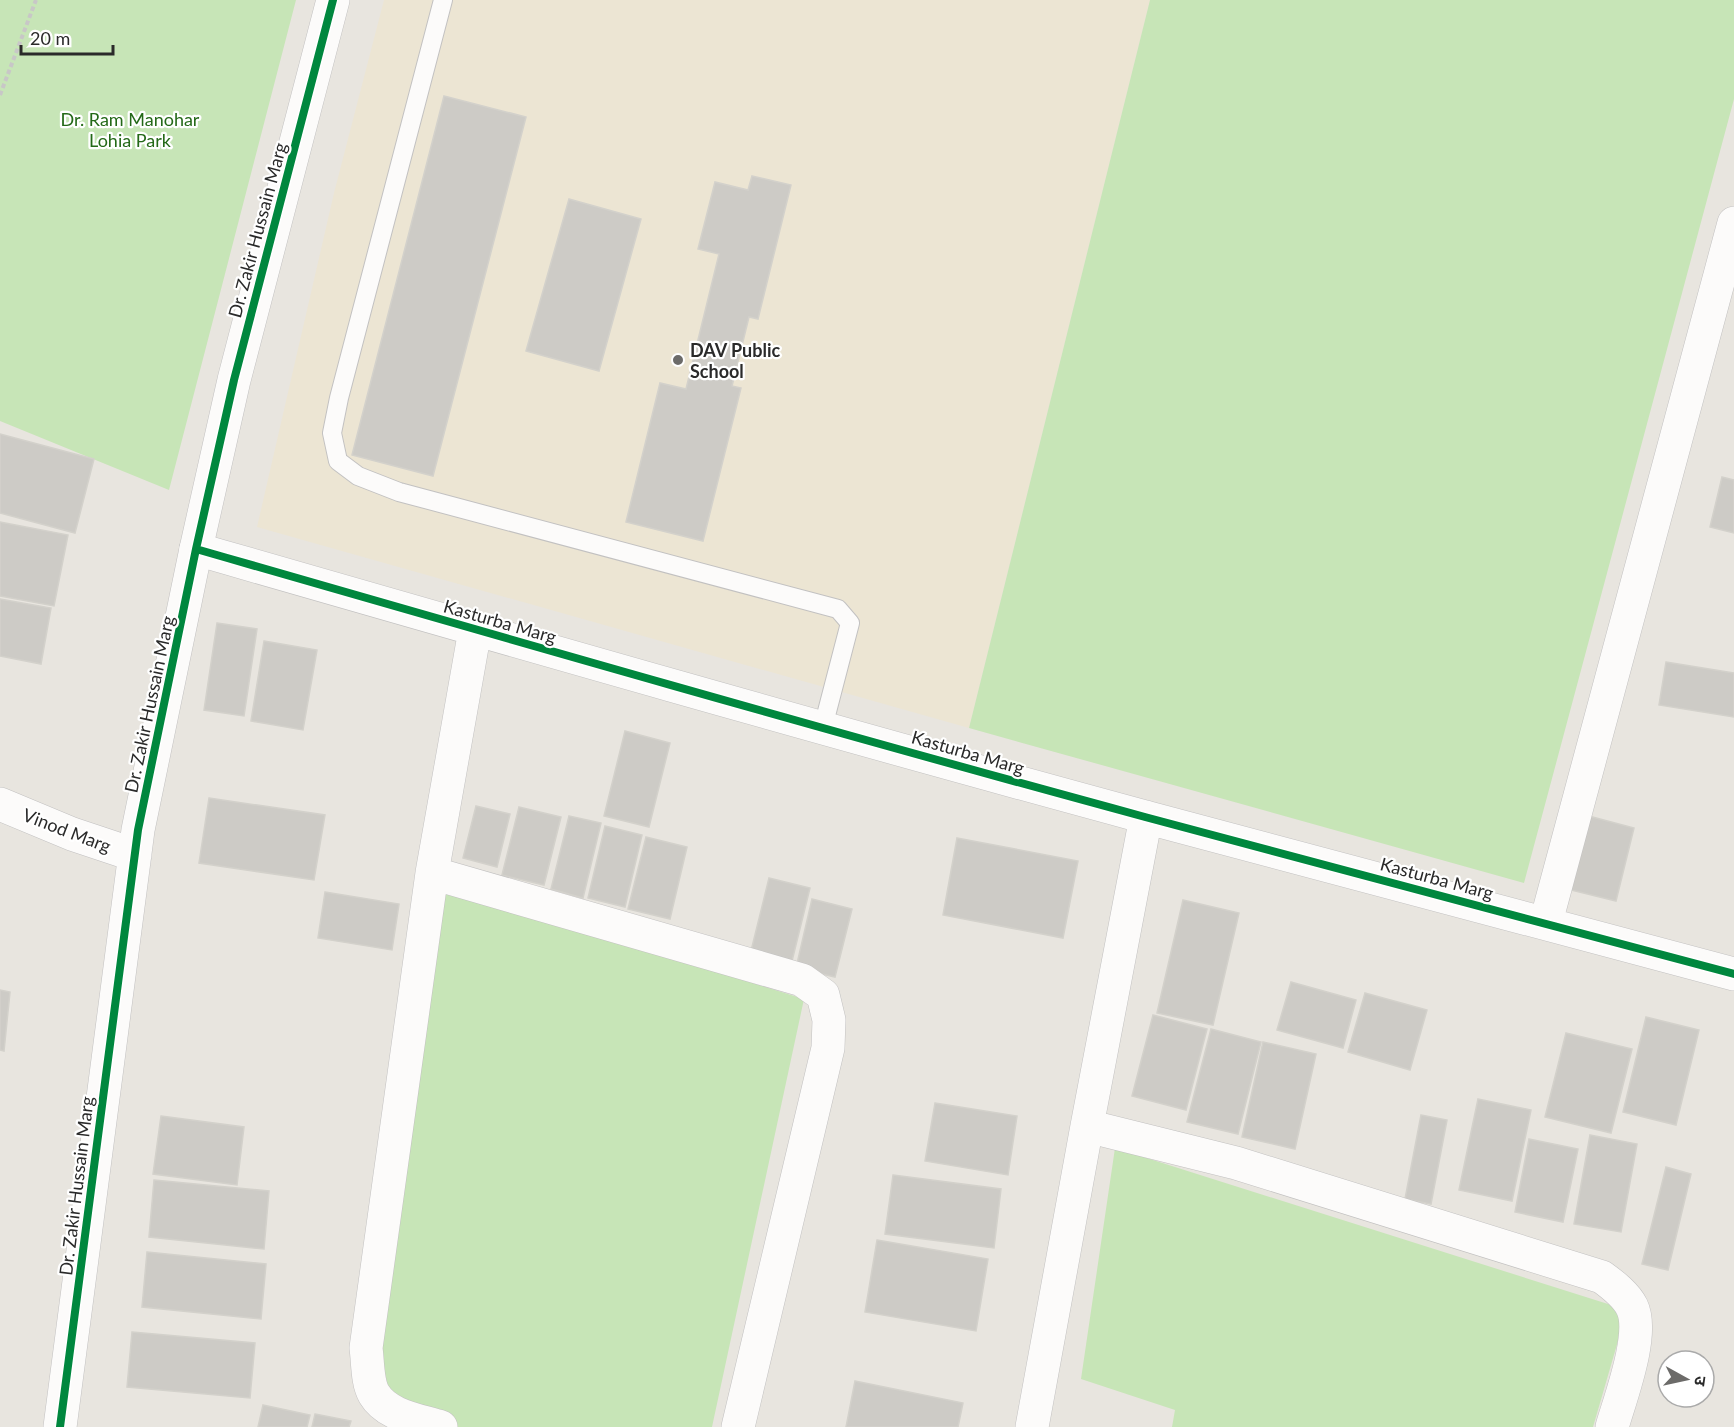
<svg xmlns="http://www.w3.org/2000/svg" width="1734" height="1427" font-family="Lato,'Noto Sans Devanagari',sans-serif">
<style>
.education{fill:#ece5d3}
.green{fill:#c7e5b7}
.building{fill:#cdcbc6;stroke:#d3d1cb;stroke-width:1.5}
.lines{fill:none;stroke-linecap:round;stroke-linejoin:round}
.service-casing{stroke:#c2c1c1;stroke-width:20}
.minor-casing{stroke:#c2c1c1;stroke-width:34}
.tertiary-casing{stroke:#c2c1c1;stroke-width:34}
.path{stroke:#c8c7c7;stroke-width:4;stroke-dasharray:4.5 3;stroke-linecap:butt}
.service{stroke:#fcfbfa;stroke-width:18}
.minor{stroke:#fcfbfa;stroke-width:33}
.tertiary{stroke:#fcfbfa;stroke-width:33}
.cycleway-casing{stroke:#fff;stroke-width:11}
.cycleway{stroke:#00873e;stroke-width:8}
.poi-dot{fill:#6c6b69;stroke:#fff;stroke-width:2}
.labels{text-anchor:middle;dominant-baseline:central;stroke-width:4.5;stroke-linejoin:round;paint-order:stroke}
.park-label{font-size:18px;fill:#246918;stroke:#fff}
.street-label{font-size:18px;fill:#2a2a2a;stroke:#fff}
.poi-label{font-size:18px;font-weight:bold;fill:#2a2a2a;stroke:#fff;text-anchor:start}
</style>
<rect width="100%" height="100%" fill="#e8e5df"/>
<path class="education" d="M384 0H1150L969 728 257 527 334 193Z"/>
<path class="green" d="M0 0H296L169 490 0 421Z
M1150 0H1734V99L1524 883 969 728Z
M446 888 804 999 712 1427H457L364 1395Z
M1115 1148 1627 1310 1593 1427H1172L1175 1410 1081 1379Z"/>
<path class="building" d="M444 96 526 117 433 476 352 455Z
M752 176 791 185 758 319 749 317 732 386 741 388 703 541 626 522 660 383 686 389 719 254 698 249 715 182 748 190Z
M569 199 641 219 599 371 526 351Z
M0 434 94 459 75 533 0 513Z
M1722 477 1734 480V533L1710 527Z
M0 522 68 535 54 606 0 596Z
M0 599 51 608 41 664 0 656Z
M217 623 257 629 244 716 204 710Z
M264 641 317 650 303 730 251 721Z
M1666 662 1734 673V717L1659 705Z
M625 731 670 743 649 827 604 816Z
M209 798 325 815 314 880 199 863Z
M476 806 510 814 497 867 463 858Z
M519 807 561 817 544 885 502 875Z
M1585 815 1634 828 1616 901 1567 889Z
M569 816 601 823 583 898 551 889Z
M605 826 642 835 625 907 588 898Z
M646 837 687 847 670 919 628 909Z
M957 838 1078 861 1063 938 943 915Z
M769 878 810 888 792 961 751 951Z
M325 892 399 904 392 950 318 938Z
M812 899 852 909 835 977 796 968Z
M1183 900 1239 913 1213 1025 1157 1013Z
M1291 982 1356 1000 1343 1048 1277 1030Z
M0 990 10 992 4 1051 0 1050Z
M1365 993 1427 1010 1410 1070 1348 1052Z
M1153 1015 1207 1029 1186 1110 1132 1096Z
M1646 1017 1699 1030 1676 1125 1623 1112Z
M1211 1029 1261 1042 1238 1134 1187 1122Z
M1566 1033 1632 1049 1611 1133 1545 1117Z
M1263 1042 1316 1054 1295 1149 1242 1137Z
M1478 1099 1531 1110 1512 1201 1459 1190Z
M935 1103 1017 1116 1008 1175 925 1161Z
M1421 1115 1447 1120 1431 1204 1405 1199Z
M161 1116 244 1127 237 1185 153 1174Z
M1590 1135 1637 1144 1621 1232 1574 1224Z
M1529 1139 1578 1149 1563 1222 1515 1212Z
M1666 1167 1691 1174 1668 1270 1642 1264Z
M893 1175 1001 1189 994 1248 885 1234Z
M154 1180 269 1191 264 1249 149 1237Z
M877 1240 988 1259 976 1331 865 1312Z
M147 1252 266 1264 261 1319 142 1307Z
M132 1332 255 1343 250 1398 127 1387Z
M855 1381 963 1403 958 1427H846Z
M263 1405 310 1415 307 1427H258Z
M315 1414 351 1421 349 1427H312Z"/>
<g class="lines">
<defs>
<path id="service" d="M443 0 339 398 332 433 338 461 358 476 399 492 838 609 850 623 823 727"/>
<path id="minor" d="M196 549C512 640 828 731 1145 817 1341 870 1538 920 1734 974
M432 873 802 980 823 995 829 1020 828 1048 738 1427
M1546 922 1734 223
M1087 1126 1236 1163 1602 1277C1613 1285 1626 1295 1632 1307 1645 1334 1620 1399 1612 1427
M441 1427C419 1420 387 1416 374 1394 367 1382 368 1362 366 1348L432 873 475 630
M1032 1427 1087 1126 1146 817"/>
<path id="tertiary" d="M0 804 72 834 135 855
M60 1427 138 830 196 549 234 380 333 0"/>
</defs>
<use href="#service" class="service-casing"/>
<use href="#minor" class="minor-casing"/>
<use href="#tertiary" class="tertiary-casing"/>
<path class="path" d="M0 95 36 0"/>
<use href="#service" class="service"/>
<use href="#minor" class="minor"/>
<use href="#tertiary" class="tertiary"/>
<defs>
<path id="cycleway" d="M196 549C512 640 828 731 1145 817 1341 870 1538 920 1734 974
M60 1427 138 830 196 549 234 380 333 0"/>
</defs>
<use href="#cycleway" class="cycleway-casing"/>
<use href="#cycleway" class="cycleway"/>
</g>
<circle class="poi-dot" cx="678" cy="360" r="6"/>
<g class="labels">
<g class="park-label">
<text x="130" y="119">Dr. Ram Manohar<tspan x="130" dy="21">Lohia Park</tspan></text>
</g>
<g class="street-label">
<text transform="translate(257 230) rotate(-75)">Dr. Zakir Hussain Marg</text>
<text transform="translate(500 621) rotate(16)">Kasturba Marg</text>
<text transform="translate(149 704) rotate(-78)">Dr. Zakir Hussain Marg</text>
<text transform="translate(968 752) rotate(16)">Kasturba Marg</text>
<text transform="translate(67 830) rotate(21)">Vinod Marg</text>
<text transform="translate(1437 878) rotate(15)">Kasturba Marg</text>
<text transform="translate(76 1186) rotate(-83)">Dr. Zakir Hussain Marg</text>
</g>
<g class="poi-label">
<text x="690" y="350">DAV Public<tspan x="690" dy="21">School</tspan></text>
</g>
</g>
<g transform="translate(1686 1379) rotate(98)"><circle r="28" fill="#ffffff" stroke="#aaaaaa" stroke-width="1.5"/>
<path d="M0-4.5L10 22L0 15L-10 22Z" fill="#6c6b69"/>
<text y="-9" font-size="16" font-weight="bold" text-anchor="middle" fill="#2a2a2a">उ</text>
</g>
<path d="M21 45v9h92v-9" fill="none" stroke="#2a2a2a" stroke-width="3"/>
<text x="30" y="45" font-size="18" fill="#2a2a2a" stroke="#ffffff" stroke-width="4.5" paint-order="stroke">20 m</text>
</svg>
